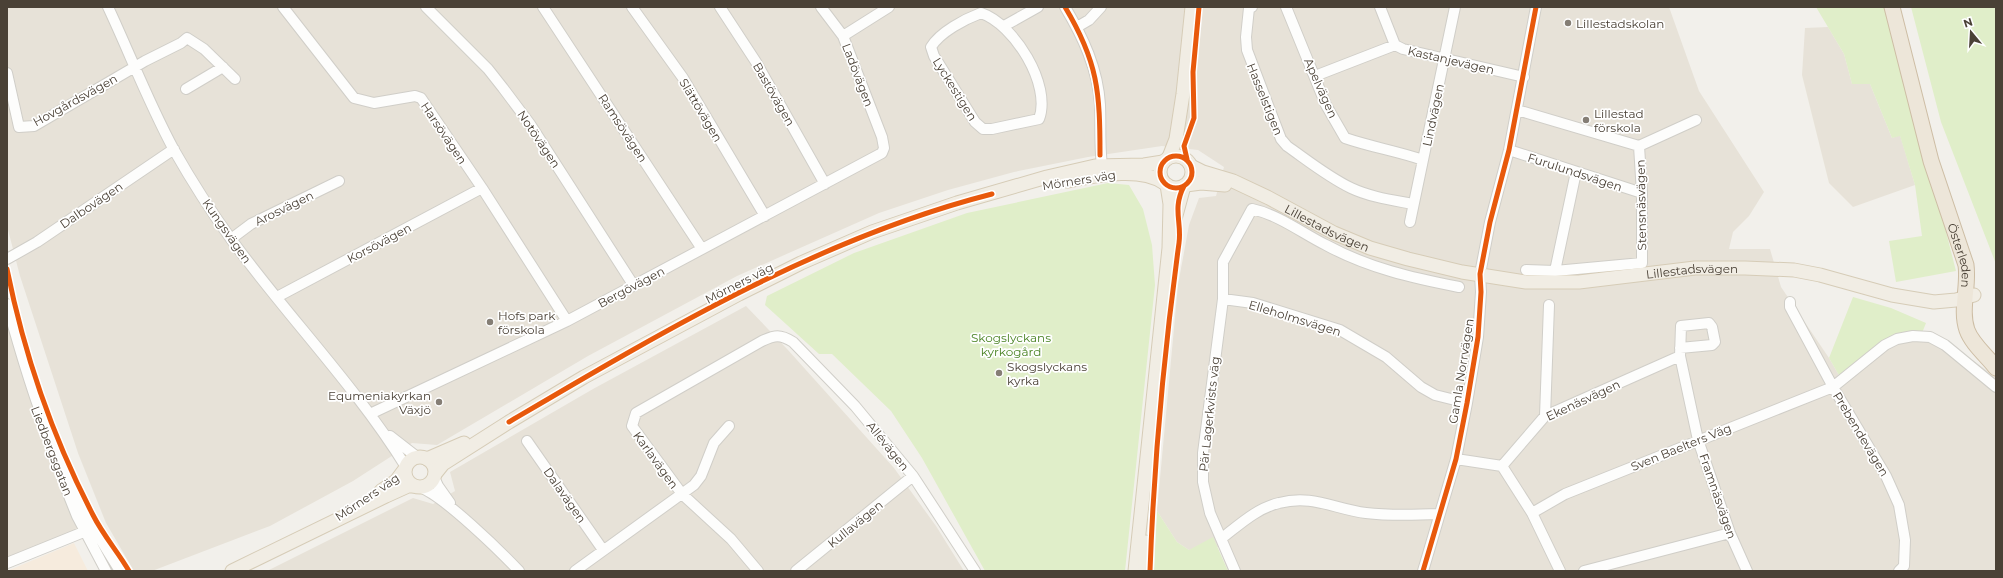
<svg xmlns="http://www.w3.org/2000/svg" width="2003" height="578" font-family="Montserrat,sans-serif">
<style>
.residential{fill:#e7e2d8}
.commercial{fill:#f6ebdd}
.green{fill:#e0eec9}
.lines{fill:none;stroke-linecap:round;stroke-linejoin:round}
.minor-casing{stroke:#d0cec8;stroke-width:12}
.major-casing{stroke:#d6ccb7;stroke-width:15}
.highway-casing{stroke:#cdbda4;stroke-width:17}
.minor{stroke:#fdfdfc;stroke-width:10}
.major{stroke:#f1ede4;stroke-width:13}
.highway{stroke:#ede6d9;stroke-width:15}
.cycleway-casing{stroke:#fff;stroke-width:8}
.cycleway{stroke:#e8590c;stroke-width:5}
.poi-dot{fill:#857e75;stroke:#fff;stroke-width:1.5}
.labels{text-anchor:middle;dominant-baseline:central;stroke-width:3.5;stroke-linejoin:round;paint-order:stroke}
.poi-label{font-size:12px;fill:#4a4136;stroke:#fff;text-anchor:start}
.street-label{font-size:12px;fill:#4a4136;stroke:#fff}
.park-label{font-size:12px;fill:#488222;stroke:#fff}
</style>
<rect width="100%" height="100%" fill="#f2f0eb"/>
<path class="residential" d="M7 7H1669L1699 91 1764 192 1749 216 1733 232 1729 249H1770L1781 287 1829 358 1840 377 1887 339 1947 342 1996 377V571H1228L1219 547 1189 550 1177 542 1157 511 1178 285 1189 225 1199 198 1216 196 1224 167 1198 150 1162 146 1088 157 1014 172 948 190 879 213 737 276 588 356 437 445 412 443 353 481 270 526 152 571H134L106 523 78 453 20 276 7 226Z
M1828 27 1844 54 1852 84H1870L1892 138 1900 135 1915 185 1853 207 1829 183 1802 75 1805 28Z
M746 306 788 350 894 468 936 526 964 571H267L413 498 433 504 455 491 450 472 593 389Z
M7 321 35 411 48 447 63 482 89 530 7 563Z"/>
<path class="commercial" d="M74 543 88 571H7Z"/>
<path class="green" d="M1816 7H1884L1941 212 1956 271 1896 282 1889 241 1922 236 1915 185 1900 136 1892 138 1870 84H1852L1844 54Z
M1911 7H1996V264L1941 122Z
M1108 183 1129 185 1143 209 1152 245 1155 285 1125 571H985L922 458 891 411 832 354H819L765 305 767 296 854 253 967 213Z
M1853 297 1891 308 1926 323 1922 333 1914 332 1840 377 1829 358Z
M1157 511 1177 542 1189 550 1213 537 1228 571H1154Z"/>
<g class="lines">
<defs>
<path id="minor" d="M108 7C130 54 149 104 174 150 191 180 210 210 231 239 287 316 355 385 406 467
M283 7 354 98 374 103 415 96 421 98 482 188 567 321
M426 7 488 69 503 88 530 124 634 286
M543 7 702 249
M632 7 683 78 765 216
M720 7 756 62 825 184
M1065 7C1083 37 1098 69 1100 105 1101 128 1099 150 1103 173
M1252 7 1249 8 1246 37 1247 50 1281 139 1287 146C1307 160 1328 177 1351 188 1370 197 1392 200 1413 204
M1286 7 1326 105 1345 138C1371 147 1397 151 1423 160
M1380 7 1395 45 1403 49 1524 77
M981 13C1014 24 1052 85 1039 119L992 129H983L975 122 934 56 931 47C940 32 965 19 981 13Z
M1004 26 1038 7
M1077 27 1089 20 1101 7
M843 36 889 7
M7 73 19 127 34 126 145 61 181 43 187 38 204 49 235 79
M1315 76 1395 45
M186 89 223 67
M1517 110 1639 146
M1639 146 1696 120
M1509 150 1642 193
M1410 222 1455 7
M231 239 251 224 339 181
M7 259 37 242 174 149
M1526 270 1555 271 1642 263V193L1639 146
M1555 271 1576 172
M277 297 482 188
M1223 299 1253 303 1340 330 1386 357 1421 387 1435 395 1467 403
M1790 302V307L1833 387 1886 476 1899 505 1905 540 1904 566 1899 571
M7 304C25 369 44 432 74 492 87 519 104 545 120 571
M1680 348 1712 345 1715 342 1712 327 1709 323 1681 326 1680 356 1698 440 1730 533 1747 571
M370 414 567 321 882 153 884 148 882 137 843 36 821 7
M1545 416 1549 305
M390 436 417 457
M527 441 603 550
M1456 459 1502 466 1532 513 1560 571
M1502 466 1545 416 1680 356
M434 477 438 486 450 503
M419 487C442 494 501 552 519 571
M67 491 77 516 106 571
M1532 513 1565 494 1833 387 1885 345 1897 339 1913 336 1930 337 1945 345 1996 387
M1222 538C1239 525 1257 508 1279 503 1312 494 1334 509 1366 513 1390 516 1415 515 1439 514
M7 563 91 529
M575 571 694 485 701 476 714 443 729 426
M758 571 731 539 682 494 632 426 636 413 762 341C775 335 780 334 793 342L855 406 913 476 975 571
M796 571 913 476
M1235 571 1210 513 1203 482V453L1223 299V262L1252 209C1279 215 1302 233 1326 245 1368 268 1413 278 1459 287
M1423 571 1456 459 1467 403 1478 337 1481 292 1480 274 1490 222 1509 150 1536 7
M1584 571 1730 533"/>
<g id="major">
<circle cx="1176" cy="172" r="16"/>
<path d="M1169 157 1176 139 1183 94 1192 7"/>
<path id="s1" d="M1191 166 1203 172 1233 181 1269 198 1334 233 1370 248 1408 259 1462 272 1526 282H1579L1695 268H1745L1794 270 1820 275 1892 295 1934 302 1956 300 1974 295"/>
<path d="M1067 181C1095 176 1140 166 1164 183"/>
<path d="M1186 185 1201 183 1225 185"/>
<path d="M1175 219 1184 186"/>
<circle cx="420" cy="472" r="15"/>
<path d="M427 459 464 443"/>
<path d="M435 474 443 464 509 422 584 377 739 294 801 263 872 232 957 203 1047 177 1095 166 1144 165 1163 162"/>
<path d="M381 491 396 481 405 469"/>
<path d="M232 571 386 496 408 486H414"/>
<path d="M1135 571 1169 248 1170 204 1167 185"/>
<path d="M1145 571 1146 542"/>
</g>
<g id="highway">
<path id="s2" d="M1892 7 1931 161 1966 265C1969 286 1960 310 1967 330 1972 344 1987 356 1996 368"/>
</g>
</defs>
<use href="#minor" class="minor-casing"/>
<use href="#major" class="major-casing"/>
<use href="#highway" class="highway-casing"/>
<use href="#minor" class="minor"/>
<use href="#major" class="major"/>
<use href="#highway" class="highway"/>
<defs>
<path id="cycleway" d="M1065 7C1098 62 1100 92 1100 155
M1160 172a16 16 0 1 1 32 0a16 16 0 1 1-32 0Z
M1187 159 1184 146 1194 118 1193 72 1199 7
M7 269C24 354 53 438 93 515 103 535 118 552 129 571
M509 422C662 332 819 238 992 194
M1150 571C1154 461 1164 352 1179 243 1182 222 1172 209 1184 186
M1423 571 1456 459 1467 403 1478 337 1481 292 1480 274 1490 222 1509 150 1536 7"/>
</defs>
<use href="#cycleway" class="cycleway-casing"/>
<use href="#cycleway" class="cycleway"/>
</g>
<g class="poi-dot">
<circle cx="1568" cy="23" r="4"/>
<circle cx="1586" cy="120" r="4"/>
<circle cx="490" cy="322" r="4"/>
<circle cx="999" cy="373" r="4"/>
<circle cx="439" cy="402" r="4"/>
</g>
<g class="labels">
<g class="poi-label">
<text x="1576" y="23">Lillestadskolan</text>
<text x="1594" y="113">Lillestad<tspan x="1594" dy="14">förskola</tspan></text>
<text x="498" y="315">Hofs park<tspan x="498" dy="14">förskola</tspan></text>
<text x="1007" y="366">Skogslyckans<tspan x="1007" dy="14">kyrka</tspan></text>
<text x="431" y="395" text-anchor="end">Equmeniakyrkan<tspan x="431" dy="14">Växjö</tspan></text>
</g>
<g class="street-label">
<text transform="translate(1451 60) rotate(13)">Kastanjevägen</text>
<text transform="translate(858 75) rotate(69)">Ladövägen</text>
<text transform="translate(1321 88) rotate(66)">Apelvägen</text>
<text transform="translate(955 89) rotate(58)">Lyckestigen</text>
<text transform="translate(774 94) rotate(60)">Bastövägen</text>
<text transform="translate(1265 99) rotate(68)">Hasselstigen</text>
<text transform="translate(75 100) rotate(-29)">Hovgårdsvägen</text>
<text transform="translate(701 110) rotate(59)">Slättövägen</text>
<text transform="translate(1433 115) rotate(-78)">Lindvägen</text>
<text transform="translate(623 128) rotate(57)">Ramsövägen</text>
<text transform="translate(444 133) rotate(56)">Harsövägen</text>
<text transform="translate(539 139) rotate(56)">Notövägen</text>
<text transform="translate(1575 172) rotate(18)">Furulundsvägen</text>
<text transform="translate(1079 180) rotate(-9)">Mörners väg</text>
<text transform="translate(91 205) rotate(-34)">Dalbovägen</text>
<text transform="translate(1641 205) rotate(-91)">Stensnäsvägen</text>
<text transform="translate(284 208) rotate(-26)">Arosvägen</text>
<text stroke="none"><textPath href="#s1" startOffset="150">Lillestadsvägen</textPath></text>
<text transform="translate(227 231) rotate(55)">Kungsvägen</text>
<text transform="translate(379 243) rotate(-28)">Korsövägen</text>
<text stroke="none"><textPath href="#s2" startOffset="258">Österleden</textPath></text>
<text stroke="none"><textPath href="#s1" startOffset="524">Lillestadsvägen</textPath></text>
<text transform="translate(739 283) rotate(-27)">Mörners väg</text>
<text transform="translate(631 287) rotate(-28)">Bergövägen</text>
<text transform="translate(1295 318) rotate(17)">Elleholmsvägen</text>
<text transform="translate(1461 371) rotate(-81)">Gamla Norrvägen</text>
<text transform="translate(1583 400) rotate(-25)">Ekenäsvägen</text>
<text transform="translate(1209 414) rotate(-84)">Pär Lagerkvists väg</text>
<text transform="translate(1861 434) rotate(59)">Prebendevägen</text>
<text transform="translate(888 446) rotate(51)">Allévägen</text>
<text transform="translate(1681 447) rotate(-22)">Sven Baelters Väg</text>
<text transform="translate(52 451) rotate(69)">Liedbergsgatan</text>
<text transform="translate(656 460) rotate(54)">Karlavägen</text>
<text transform="translate(565 495) rotate(55)">Dalavägen</text>
<text transform="translate(1718 496) rotate(71)">Framnäsvägen</text>
<text transform="translate(367 497) rotate(-34)">Mörners väg</text>
<text transform="translate(855 524) rotate(-39)">Kullavägen</text>
</g>
<g class="park-label">
<text x="1011" y="337">Skogslyckans<tspan x="1011" dy="14">kyrkogård</tspan></text>
</g>
</g>
<rect width="2003" height="578" fill="none" stroke="#4a4136" stroke-width="16"/>
<g transform="translate(1971 32) rotate(342)" stroke="#ffffff" stroke-width="3" paint-order="stroke">
<path d="M0-3L7 15L0 10L-7 15Z" fill="#4a4136"/>
<text y="-6" font-size="11" font-weight="bold" text-anchor="middle" fill="#4a4136">N</text>
</g>
</svg>
